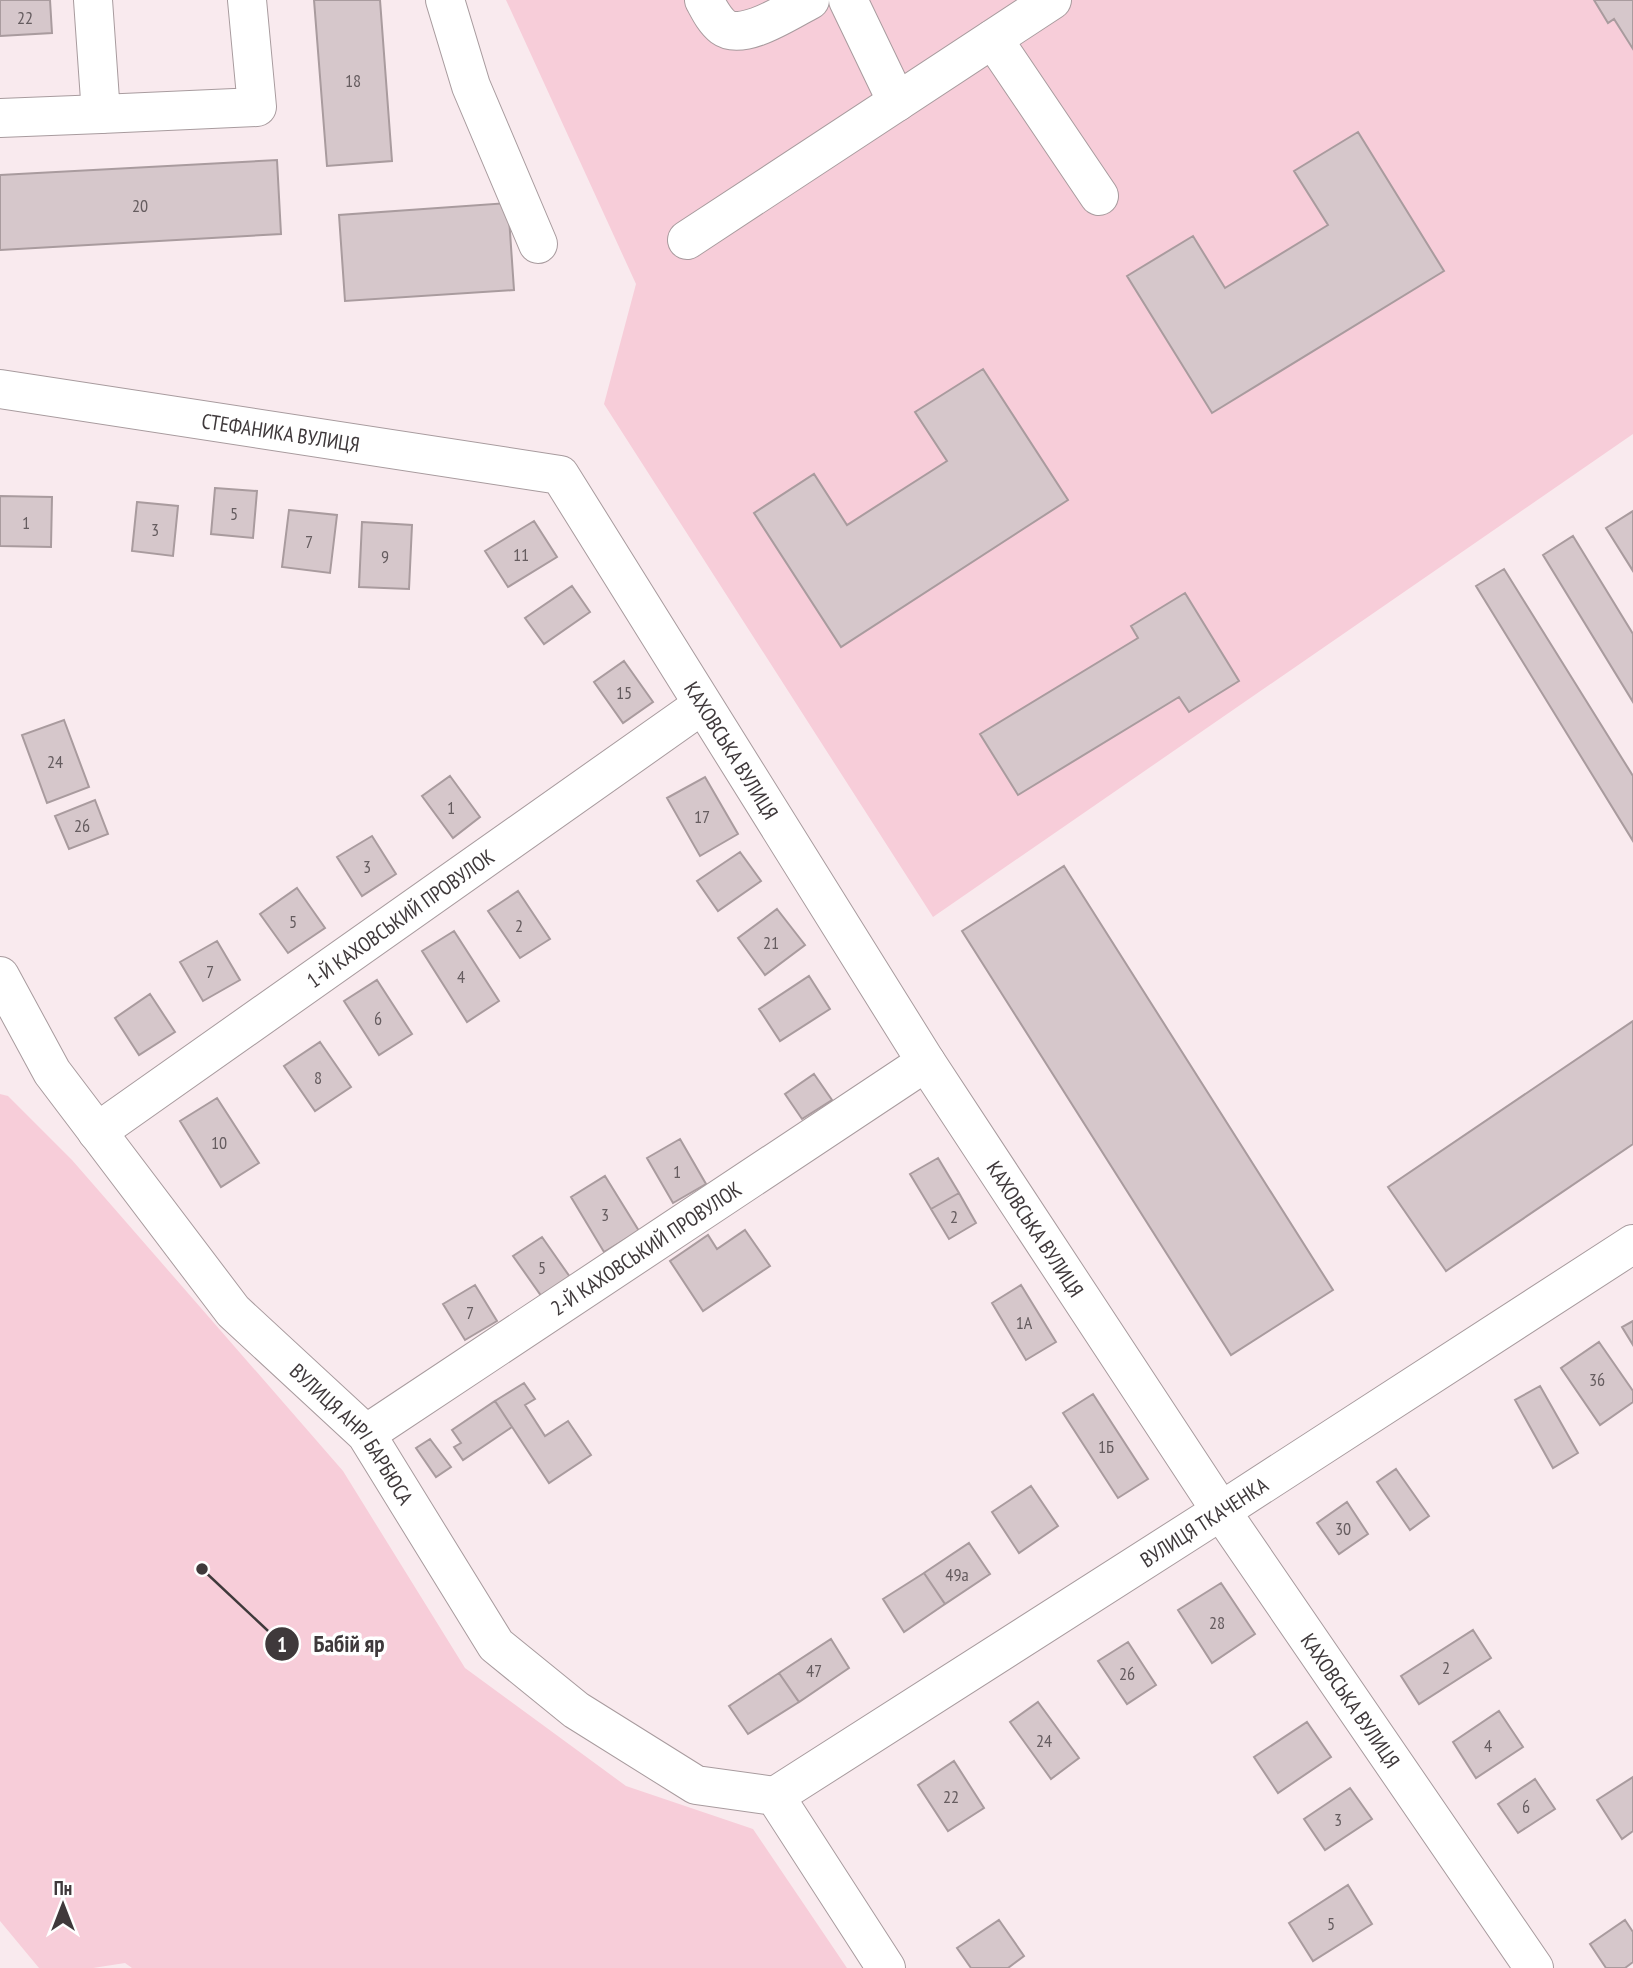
<svg xmlns="http://www.w3.org/2000/svg" width="1633" height="1968" font-family="'PT Sans Narrow',sans-serif">
<style>
.green{fill:#f7cdd9}
.building{fill:#d6c7cb;stroke:#a99b9e;stroke-width:2}
.lines{fill:none;stroke-linecap:round;stroke-linejoin:round}
.minor-casing{stroke:#a89b9e;stroke-width:40}
.minor{stroke:#fff;stroke-width:38}
.labels{text-anchor:middle;dominant-baseline:central;stroke-width:7;stroke-linejoin:round;paint-order:stroke}
.number-label{font-size:18px;fill:#655c5f}
.street-label{font-size:21px;fill:#3f393b;stroke:#fff}
.leader{fill:none;stroke:#3f393b;stroke-width:2.5}
.callout-dot{fill:#3f393b;stroke:#fff;stroke-width:2.5}
.mark-label{font-size:21px;text-anchor:middle;font-weight:bold;fill:#fff}
.callout-label{font-size:23px;text-anchor:middle;font-weight:bold;fill:#3f393b;stroke:#fff;stroke-width:7;stroke-linejoin:round;paint-order:stroke}
</style>
<rect width="100%" height="100%" fill="#f9eaee"/>
<path class="green" d="M506 0H1633V434L933 917 604 404 636 284Z
M0 1094 8 1096 72 1160 343 1471 465 1668 626 1786 753 1829 847 1968H132L125 1963 93 1968H39L0 1921Z"/>
<path class="building" d="M0 0H50L52 33 0 36Z
M314 0H380L392 161 327 166Z
M1594 0H1633V49L1614 19 1608 23Z
M1358 132 1444 271 1212 413 1127 276 1193 236 1225 288 1328 225 1294 171Z
M277 160 281 234 0 250V175Z
M508 203 514 290 345 301 339 215Z
M983 369 1068 500 841 647 754 513 814 474 847 525 947 461 915 412Z
M215 488 257 491 253 538 211 534Z
M0 496 52 497 51 547 0 546Z
M137 502 178 506 173 556 132 551Z
M289 510 337 515 330 573 282 567Z
M1633 511V571L1606 528Z
M534 521 557 557 508 587 485 551Z
M362 522 412 525 409 589 359 587Z
M1573 536 1633 634V702L1543 555Z
M1504 569 1633 776V841L1476 586Z
M572 586 590 612 544 644 525 618Z
M1185 593 1239 681 1189 712 1179 697 1018 795 980 734 1138 638 1131 626Z
M624 661 653 702 623 723 594 682Z
M64 720 89 787 47 803 22 735Z
M450 776 480 817 453 838 422 796Z
M705 777 738 834 700 856 667 798Z
M95 800 108 834 69 849 55 816Z
M372 836 396 874 362 896 337 857Z
M740 852 761 881 718 911 697 881Z
M1064 866 1333 1290 1231 1355 962 931Z
M297 888 325 928 288 953 260 914Z
M518 891 550 939 520 958 488 911Z
M777 909 805 945 765 975 738 938Z
M454 931 499 1001 467 1022 422 951Z
M217 941 240 980 203 1001 180 962Z
M809 976 830 1009 780 1041 759 1009Z
M377 980 412 1034 379 1055 344 1001Z
M150 994 175 1032 139 1055 115 1018Z
M1633 1021V1144L1446 1271 1388 1187Z
M320 1042 351 1087 315 1111 284 1066Z
M814 1074 832 1100 802 1119 785 1094Z
M217 1098 259 1163 221 1187 180 1121Z
M680 1139 706 1184 673 1203 647 1158Z
M938 1158 959 1193 931 1209 910 1174Z
M605 1176 639 1231 604 1252 571 1197Z
M959 1193 976 1223 949 1239 931 1209Z
M745 1230 770 1266 703 1311 670 1261 708 1235 717 1249Z
M542 1237 570 1277 542 1297 513 1256Z
M475 1285 497 1321 465 1340 443 1304Z
M1021 1285 1056 1342 1026 1360 992 1303Z
M1633 1321V1345L1622 1327Z
M1599 1342 1633 1391V1402L1600 1425 1561 1368Z
M524 1383 535 1399 525 1405 545 1436 568 1421 591 1455 549 1483 495 1401Z
M1540 1386 1578 1453 1553 1468 1515 1400Z
M1093 1394 1148 1479 1118 1498 1063 1413Z
M495 1401 512 1427 463 1460 454 1447 461 1443 452 1430Z
M430 1439 451 1467 436 1477 416 1448Z
M1396 1469 1429 1516 1410 1530 1377 1482Z
M1031 1486 1058 1526 1019 1553 992 1512Z
M1347 1502 1368 1534 1339 1554 1317 1523Z
M969 1543 990 1574 945 1604 924 1573Z
M924 1573 945 1604 904 1632 883 1599Z
M1221 1583 1255 1634 1212 1663 1178 1610Z
M1473 1630 1491 1658 1419 1704 1401 1676Z
M831 1639 849 1668 799 1702 779 1673Z
M1128 1642 1156 1685 1127 1704 1098 1661Z
M779 1673 799 1702 748 1734 729 1706Z
M1038 1702 1079 1758 1051 1779 1010 1722Z
M1499 1711 1523 1747 1476 1778 1453 1742Z
M1307 1722 1331 1757 1278 1793 1254 1757Z
M954 1761 984 1808 948 1831 918 1785Z
M1633 1777V1831L1622 1839 1597 1800Z
M1535 1779 1555 1809 1518 1833 1498 1804Z
M1350 1788 1372 1819 1325 1850 1304 1819Z
M1348 1885 1372 1924 1313 1961 1289 1923Z
M999 1920 1024 1956 1008 1968H971L957 1948Z
M1625 1920 1633 1932V1962L1625 1968H1606L1590 1944Z"/>
<g class="lines">
<defs>
<g id="minor">
<path d="M93 0 101 114 257 107 247 0"/>
<path d="M445 0 471 86 538 244"/>
<path d="M704 0C709 9 714 20 723 27 743 42 790 10 810 0"/>
<path d="M848 0 897 102"/>
<path d="M993 39 1099 196"/>
<path d="M0 118 101 114"/>
<path d="M687 240 1052 0"/>
<path id="s1" d="M0 389 560 475 926 1062 1221 1511 1534 1968"/>
<path id="s2" d="M0 976 52 1072 233 1311 366 1434 496 1645 576 1710 696 1785 775 1796"/>
<path id="s3" d="M97 1132 702 705"/>
<path id="s4" d="M366 1434 926 1062"/>
<path id="s5" d="M775 1796 1221 1511 1633 1244"/>
<path d="M775 1796 886 1968"/>
</g>
</defs>
<use href="#minor" class="minor-casing"/>
<use href="#minor" class="minor"/>
</g>
<g class="labels">
<g class="number-label">
<text x="25" y="17">22</text>
<text x="353" y="80">18</text>
<text x="140" y="205">20</text>
<text x="234" y="513">5</text>
<text x="26" y="522">1</text>
<text x="155" y="529">3</text>
<text x="309" y="541">7</text>
<text x="521" y="554">11</text>
<text x="385" y="556">9</text>
<text x="624" y="692">15</text>
<text x="55" y="761">24</text>
<text x="451" y="807">1</text>
<text x="702" y="816">17</text>
<text x="82" y="825">26</text>
<text x="367" y="866">3</text>
<text x="293" y="921">5</text>
<text x="519" y="925">2</text>
<text x="771" y="942">21</text>
<text x="210" y="971">7</text>
<text x="461" y="976">4</text>
<text x="378" y="1018">6</text>
<text x="318" y="1077">8</text>
<text x="219" y="1142">10</text>
<text x="677" y="1171">1</text>
<text x="605" y="1214">3</text>
<text x="954" y="1216">2</text>
<text x="542" y="1267">5</text>
<text x="470" y="1312">7</text>
<text x="1024" y="1322">1А</text>
<text x="1597" y="1379">36</text>
<text x="1106" y="1446">1Б</text>
<text x="1343" y="1528">30</text>
<text x="957" y="1574">49а</text>
<text x="1217" y="1622">28</text>
<text x="1446" y="1667">2</text>
<text x="814" y="1670">47</text>
<text x="1127" y="1673">26</text>
<text x="1044" y="1740">24</text>
<text x="1488" y="1745">4</text>
<text x="951" y="1796">22</text>
<text x="1526" y="1806">6</text>
<text x="1338" y="1819">3</text>
<text x="1331" y="1923">5</text>
</g>
<g class="street-label">
<text stroke="none"><textPath href="#s1" startOffset="284">СТЕФАНИКА ВУЛИЦЯ</textPath></text>
<text stroke="none"><textPath href="#s1" startOffset="891">КАХОВСЬКА ВУЛИЦЯ</textPath></text>
<text stroke="none"><textPath href="#s3" startOffset="371">1-Й КАХОВСЬКИЙ ПРОВУЛОК</textPath></text>
<text stroke="none"><textPath href="#s1" startOffset="1458">КАХОВСЬКА ВУЛИЦЯ</textPath></text>
<text stroke="none"><textPath href="#s4" startOffset="336">2-Й КАХОВСЬКИЙ ПРОВУЛОК</textPath></text>
<text stroke="none"><textPath href="#s2" startOffset="581">ВУЛИЦЯ АНРІ БАРБЮСА</textPath></text>
<text stroke="none"><textPath href="#s5" startOffset="509">ВУЛИЦЯ ТКАЧЕНКА</textPath></text>
<text stroke="none"><textPath href="#s1" startOffset="2025">КАХОВСЬКА ВУЛИЦЯ</textPath></text>
</g>
</g>
<path class="leader" d="M202 1569L282 1644"/>
<g class="callout-dot">
<circle cx="202" cy="1569" r="7"/>
<circle cx="282" cy="1644" r="18"/>
</g>
<g class="mark-label">
<text x="282" y="1652">1</text>
</g>
<g class="callout-label">
<text x="349" y="1652">Бабій яр</text>
</g>
<g transform="translate(63 1905)" stroke="#ffffff" stroke-width="5" paint-order="stroke">
<path d="M0-5L12 26L0 18L-12 26Z" fill="#3f393b"/>
<text y="-10" font-size="19" font-weight="bold" text-anchor="middle" fill="#3f393b">Пн</text>
</g>
</svg>
